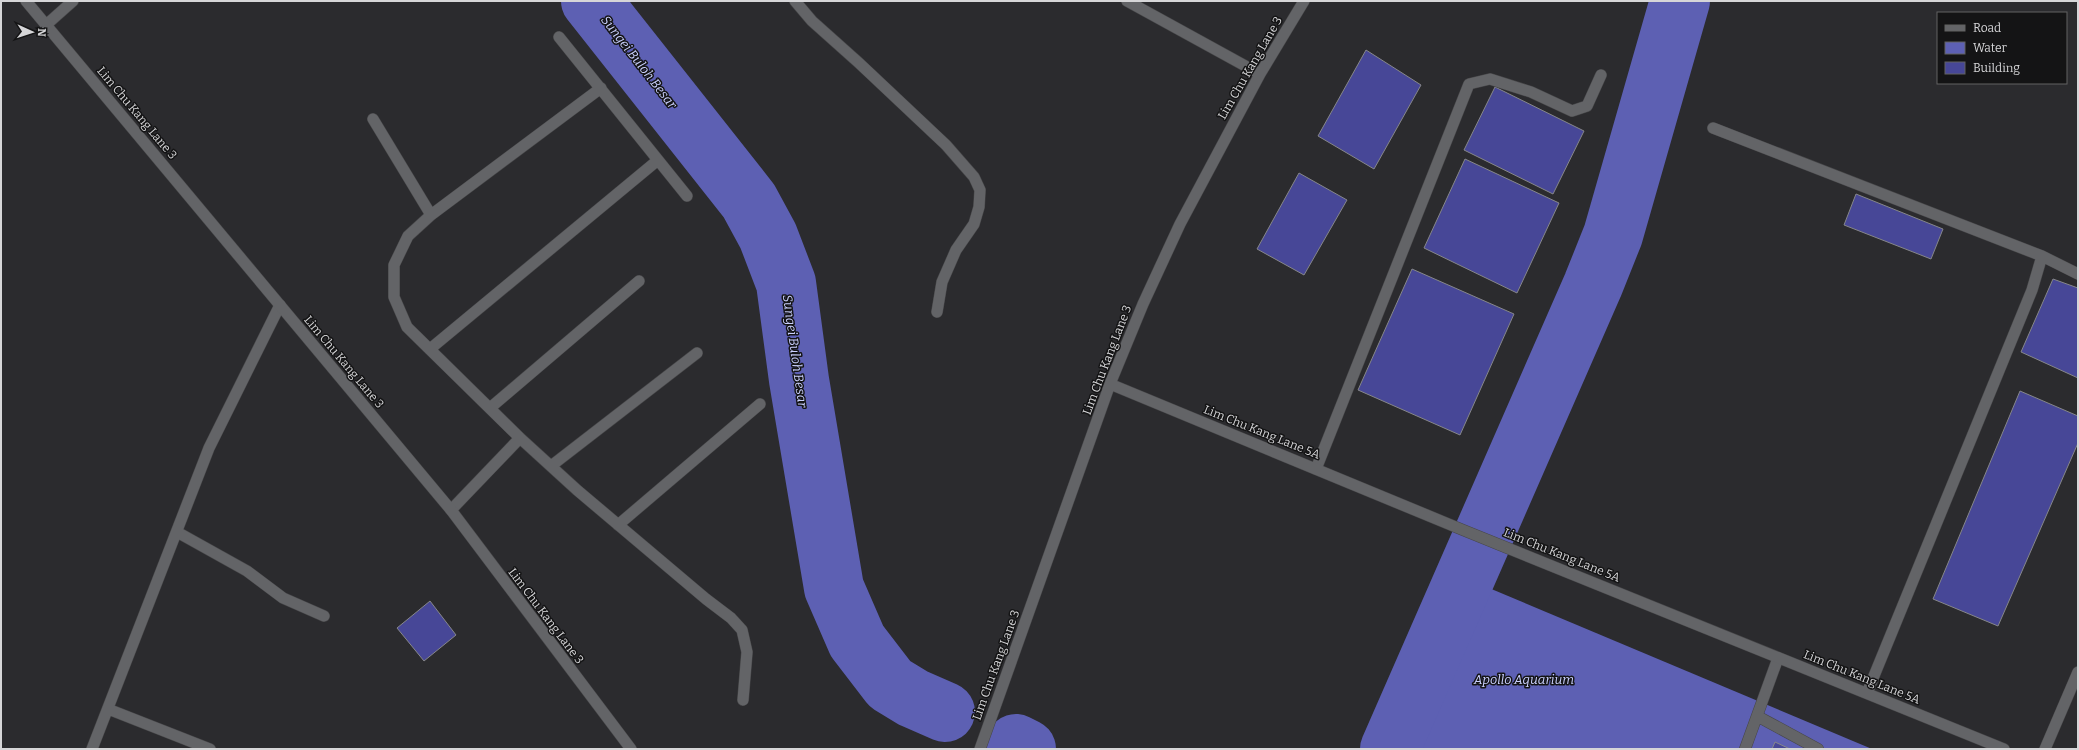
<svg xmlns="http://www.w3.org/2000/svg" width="2079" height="750" font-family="Bitter,serif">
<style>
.water{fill:#5d60b3}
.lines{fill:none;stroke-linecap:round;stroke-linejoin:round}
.river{stroke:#5d60b3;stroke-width:60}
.building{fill:#474797;stroke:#86878a}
.service-casing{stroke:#464648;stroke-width:12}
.minor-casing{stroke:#464648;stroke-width:12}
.service{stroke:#636467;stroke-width:11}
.minor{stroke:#636467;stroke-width:11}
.labels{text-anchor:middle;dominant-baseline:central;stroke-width:3;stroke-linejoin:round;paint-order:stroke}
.street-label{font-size:12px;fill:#d6d6d8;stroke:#141415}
.water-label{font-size:13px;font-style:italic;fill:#cad0fd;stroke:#141415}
</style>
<rect width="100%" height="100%" fill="#2b2b2e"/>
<path class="water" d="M1489 588 1872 749H1414Z"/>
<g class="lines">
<path class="river" d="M591 1 749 201 768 236 786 283 799 380 834 588 857 641 890 684 913 698 945 712
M1016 744 1026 749
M1390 749 1593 285 1613 235 1680 1"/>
</g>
<path class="building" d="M1366 50 1421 85 1374 169 1318 136Z
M1495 87 1584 131 1553 194 1464 150Z
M1465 159 1559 203 1517 293 1424 248Z
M1299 173 1347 200 1304 275 1257 249Z
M1856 194 1943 229 1931 259 1844 225Z
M1412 269 1514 314 1460 435 1358 390Z
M2053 279 2078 288V378L2021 352Z
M2020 391 2078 416V443L1998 626 1933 599Z
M430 601 456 635 424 661 397 628Z
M1775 742 1790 749H1772Z"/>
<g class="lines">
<defs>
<path id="service" d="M795 1 812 21 859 63 946 145 974 177 980 190 979 207 974 224 956 250 942 282 937 312
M46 25 73 1
M559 37 687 196
M601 88 431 215 408 236 394 265V297L407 327 520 438 577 490 706 599 731 618 742 630 747 652 743 700
M373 119 431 215
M1713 128 2042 256 2078 274
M430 349 658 160
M490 408 639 281
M551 466 697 353
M1316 469 1469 84 1490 79 1531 92 1572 111 1587 106 1601 75
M451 510 520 438
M618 525 760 404
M177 532 247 571 283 598 324 616
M1867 693 2032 290 2042 256
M108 709 210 749
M1757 716 1818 749
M92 749 209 448 280 305
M1745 749 1778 658"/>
<path id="minor" d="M26 1 451 510 631 749
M1127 1 1260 74
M1110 384 1463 530 2004 749
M980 749 1110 384 1143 304 1180 224 1260 74 1304 1
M2045 749 2078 672"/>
</defs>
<use href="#service" class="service-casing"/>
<use href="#minor" class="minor-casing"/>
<use href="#service" class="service"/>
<use href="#minor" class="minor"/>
</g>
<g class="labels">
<g class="street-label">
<text transform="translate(1250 68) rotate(-60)">Lim Chu Kang Lane 3</text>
<text transform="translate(137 113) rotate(50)">Lim Chu Kang Lane 3</text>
<text transform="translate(1107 360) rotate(-69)">Lim Chu Kang Lane 3</text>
<text transform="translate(344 362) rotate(50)">Lim Chu Kang Lane 3</text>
<text transform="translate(1262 432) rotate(22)">Lim Chu Kang Lane 5A</text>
<text transform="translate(1562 555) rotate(22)">Lim Chu Kang Lane 5A</text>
<text transform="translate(546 616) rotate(53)">Lim Chu Kang Lane 3</text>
<text transform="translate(996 665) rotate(-70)">Lim Chu Kang Lane 3</text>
<text transform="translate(1862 677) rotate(22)">Lim Chu Kang Lane 5A</text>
</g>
<g class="water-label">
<text transform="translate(639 62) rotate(52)">Sungei Buloh Besar</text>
<text transform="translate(795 351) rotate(82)">Sungei Buloh Besar</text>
<text x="1524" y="679">Apollo Aquarium</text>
</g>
</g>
<rect width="2079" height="750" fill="none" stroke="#d6d6d8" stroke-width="4"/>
<rect x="1937" y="12" width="130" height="72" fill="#141415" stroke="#626263"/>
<rect x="1945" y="25" width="20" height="6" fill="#636467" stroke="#626263"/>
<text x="1973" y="32" font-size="12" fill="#d6d6d8">Road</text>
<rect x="1945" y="42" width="20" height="12" fill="#5d60b3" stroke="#626263"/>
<text x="1973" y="52" font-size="12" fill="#d6d6d8">Water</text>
<rect x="1945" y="62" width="20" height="12" fill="#474797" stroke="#626263"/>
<text x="1973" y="72" font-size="12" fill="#d6d6d8">Building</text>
<g transform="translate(32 32) rotate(93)" stroke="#141415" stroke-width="3" paint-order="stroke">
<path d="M0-3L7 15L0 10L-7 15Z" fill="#d6d6d8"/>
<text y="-6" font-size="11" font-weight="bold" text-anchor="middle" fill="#d6d6d8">N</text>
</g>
</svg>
